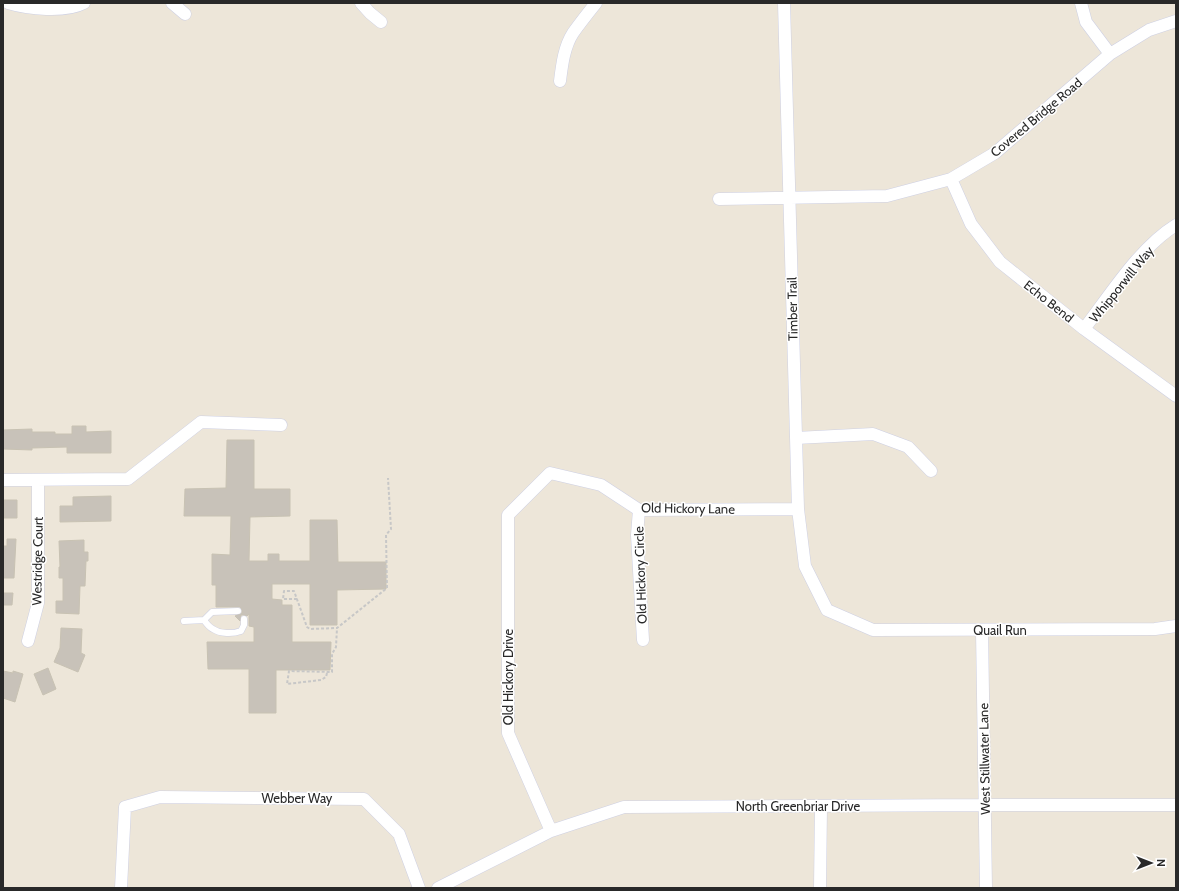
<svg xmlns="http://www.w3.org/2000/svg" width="1179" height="891" font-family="Cabin,sans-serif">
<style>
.building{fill:#c8c2b9;stroke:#c8c2b3}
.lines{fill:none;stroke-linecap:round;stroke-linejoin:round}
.service-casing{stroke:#ced0e3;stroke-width:7}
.minor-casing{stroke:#ced0e3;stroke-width:13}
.path{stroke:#c7c7c7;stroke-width:2;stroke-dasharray:3 2;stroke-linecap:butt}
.service{stroke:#fff;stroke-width:6}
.minor{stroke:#fff;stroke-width:12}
.labels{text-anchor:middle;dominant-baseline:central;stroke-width:3;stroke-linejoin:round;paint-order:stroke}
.street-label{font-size:13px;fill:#292929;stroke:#fff}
</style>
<rect width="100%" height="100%" fill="#ede6d9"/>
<path class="building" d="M72 426H86V432L111 431V453H67V447L32 448V450L3 449V430L32 429V432H55V434H72Z
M227 440H254V489H290V516L250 517 249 561H268V554H279V561H310V520H337L338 562H386V589L337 590V625H310V584H272V599L282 600V605H292V642H331L330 670H276V713H249V669H208L207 642H254V627L249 626V614L247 616 244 615H241L240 621 235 616 242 613V610L240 607H216V585H212V554L230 555 231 516H184L185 489 226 488Z
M111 496V521L60 522V506H73V497Z
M4 500H17V518H4Z
M7 539H16L14 578H3V546H7Z
M84 540V552H88V561H86L85 586H80L79 614 56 613V601H63V578H59V567H60L59 541Z
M3 593H13L12 605H3Z
M61 628 82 629 81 653 85 655 78 672 54 662 60 648Z
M48 668 56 689 43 695 34 674Z
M3 671 13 673V671L23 674 15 702 3 698Z"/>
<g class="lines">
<defs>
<path id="service" d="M204 620 212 612 238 611
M184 621 204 620C206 623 209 627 213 629 220 634 233 634 241 631L244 625V619"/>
<path id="minor" d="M8 3C28 9 65 13 84 3
M172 3 185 14
M361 3 370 13 381 22
M784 3 798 509 805 566 827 610 873 630 1155 629 1176 626
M1081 3 1086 22 1110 54
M560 81C562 65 564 47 573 33 580 23 588 13 596 3
M951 179 971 224 1000 262 1084 329 1176 396
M719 199 887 196 951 179 995 153 1110 54 1149 30 1176 21
M1084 329C1110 295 1140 247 1176 225
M796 438 873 434 908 447 931 471
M3 480 128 479 201 422 281 425
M639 510 637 535 643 640
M982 630 986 888
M28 641 38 603V480
M551 831 508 733V515L550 473 601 485 639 510 798 509
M121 888 125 807 160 797 364 799 399 834 419 888
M438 888 551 831 624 807 985 805H1176
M820 888 821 806"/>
</defs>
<use href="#service" class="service-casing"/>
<use href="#minor" class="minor-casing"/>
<path class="path" d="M297 599H283L284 591H294L307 627 310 629 337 628 387 588 386 535 391 529 388 478
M327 673 326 677 321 680 287 684 289 671 332 672V654L336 647 337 628"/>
<use href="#service" class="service"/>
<use href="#minor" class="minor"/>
</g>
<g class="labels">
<g class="street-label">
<text transform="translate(1036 117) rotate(-40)">Covered Bridge Road</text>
<text transform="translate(1121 284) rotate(-51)">Whipporwill Way</text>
<text transform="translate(1049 301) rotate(38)">Echo Bend</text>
<text transform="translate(792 309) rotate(-91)">Timber Trail</text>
<text transform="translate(688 508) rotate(1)">Old Hickory Lane</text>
<text transform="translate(37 561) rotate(-89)">Westridge Court</text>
<text transform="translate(640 575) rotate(-92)">Old Hickory Circle</text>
<text x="1000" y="630">Quail Run</text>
<text transform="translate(508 677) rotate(-90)">Old Hickory Drive</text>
<text transform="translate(984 759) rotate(-91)">West Stillwater Lane</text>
<text x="297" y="798">Webber Way</text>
<text x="798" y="806">North Greenbriar Drive</text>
</g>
</g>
<rect width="1179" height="891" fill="none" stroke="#292929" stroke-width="8"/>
<g transform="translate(1151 863) rotate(90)" stroke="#ffffff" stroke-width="3" paint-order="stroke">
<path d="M0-3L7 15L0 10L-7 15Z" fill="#292929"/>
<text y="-6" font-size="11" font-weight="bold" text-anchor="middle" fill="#292929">N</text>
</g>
</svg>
